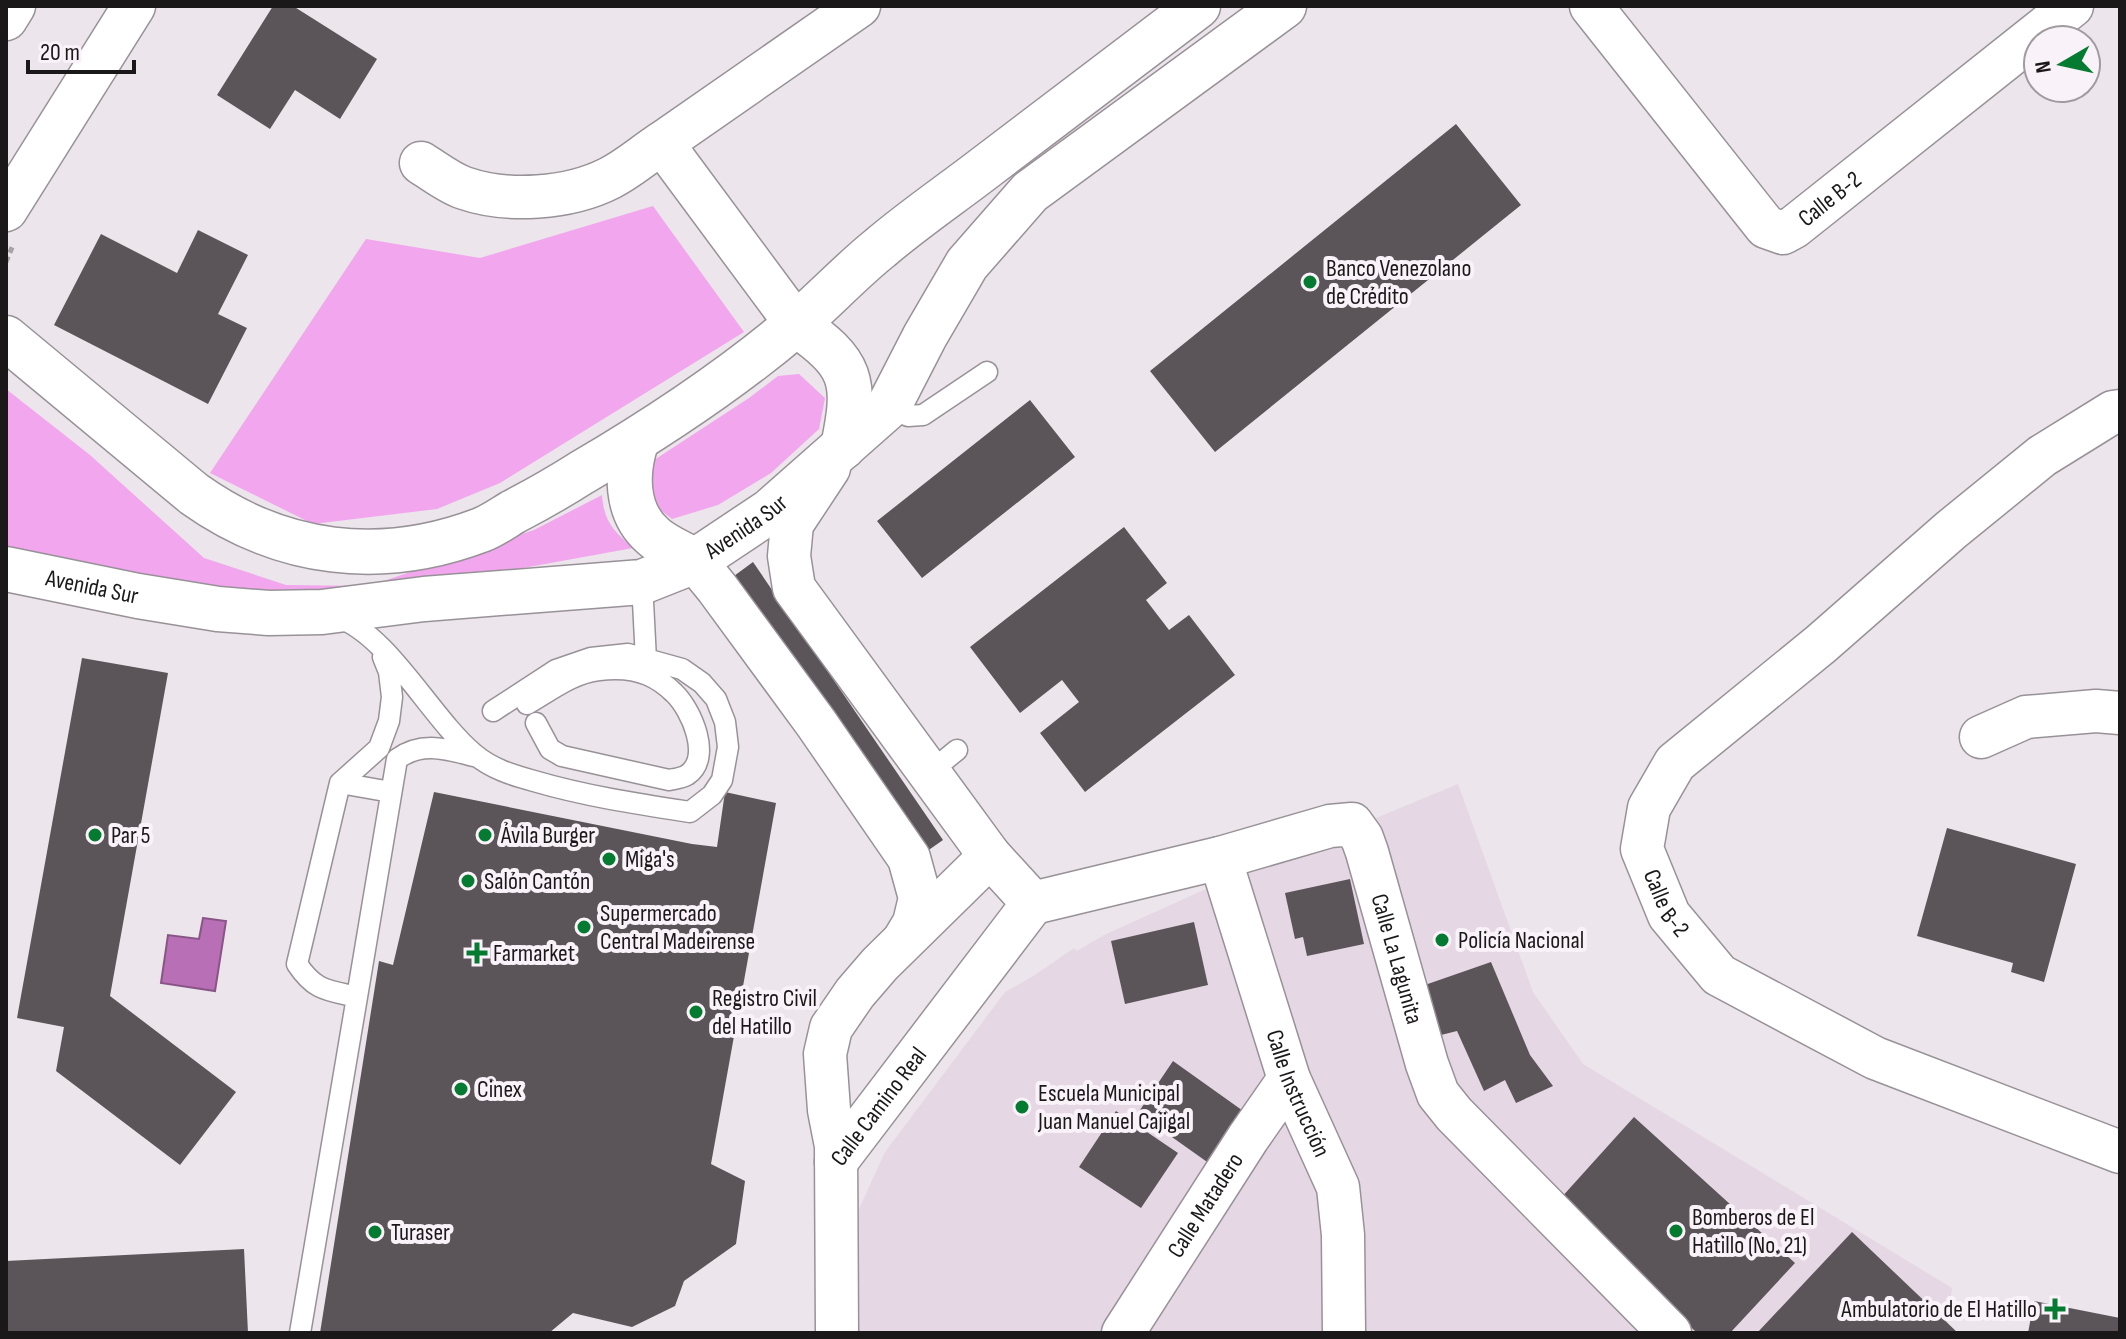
<svg xmlns="http://www.w3.org/2000/svg" width="2126" height="1339" font-family="'Sofia Sans Condensed',sans-serif">
<style>
.built{fill:#e5d8e4}
.green{fill:#f1a6ed}
.water{fill:#b86fb5;stroke:#895586;stroke-width:2}
.building{fill:#5b555a}
.lines{fill:none;stroke-linecap:round;stroke-linejoin:round}
.service-casing{stroke:#989298;stroke-width:23}
.minor-casing{stroke:#989298;stroke-width:45}
.tertiary-casing{stroke:#989298;stroke-width:47}
.path{stroke:#a9a3a8;stroke-width:5;stroke-dasharray:6 4;stroke-linecap:butt}
.service{stroke:#fff;stroke-width:20}
.minor{stroke:#fff;stroke-width:42}
.tertiary{stroke:#fff;stroke-width:44}
.poi-dot{fill:#057b32;stroke:#f9f2f9;stroke-width:3}
.labels{text-anchor:middle;dominant-baseline:central;stroke-width:8;stroke-linejoin:round;paint-order:stroke}
.street-label{font-size:24px;fill:#1b181a;stroke:#f9f2f9}
.poi-label{font-size:24px;fill:#1b181a;stroke:#f9f2f9;text-anchor:start}
</style>
<rect width="100%" height="100%" fill="#ece5eb"/>
<path class="built" d="M1458 784 1533 992 1583 1064 1952 1288 1946 1333H855L854 1220 885 1152 1005 992 1035 975 1074 948 1077 951 1104 935 1217 884Z"/>
<path class="green" d="M653 206 744 332 500 483 437 509 313 524 210 473 366 239 480 258Z
M799 374 825 398 819 429 771 473 718 505 672 519 650 502 648 464 749 398 778 376Z
M6 389 90 455 204 558 286 585 369 586 534 530 602 495C604 522 613 530 633 548L379 594 293 598 6 562Z"/>
<path class="water" d="M203 918 226 921 215 991 161 983 168 935 199 939Z"/>
<path class="building" d="M273 6H293L377 59 340 119 295 90 270 129 217 95Z
M1456 124 1521 205 1215 452 1150 371Z
M198 230 248 255 218 314 247 328 208 404 54 325 101 234 177 273Z
M1030 400 1075 457 922 578 877 521Z
M1124 527 1167 583 1146 600 1169 630 1189 615 1235 675 1085 792 1040 733 1079 702 1062 680 1020 713 970 647Z
M753 562 943 840 923 854 734 576Z
M82 658 168 673 110 996 236 1092 180 1165 56 1071 64 1027 17 1018Z
M434 792 692 844 717 847 725 792 776 803 711 1164 745 1181 736 1244 684 1281 675 1306 632 1327 573 1313 549 1333H320L379 961 393 965Z
M1947 828 2076 864 2044 982 2011 972 2013 963 1917 936Z
M1350 879 1364 944 1307 956 1303 937 1295 939 1285 893Z
M1194 922 1208 985 1125 1004 1111 941Z
M1491 962 1530 1055 1553 1086 1516 1103 1505 1080 1484 1091 1457 1031 1433 1037 1422 986Z
M1173 1061 1246 1113 1210 1164 1138 1113Z
M1116 1111 1178 1153 1141 1208 1079 1167Z
M1634 1117 1795 1263 1730 1333H1697L1560 1199Z
M1852 1232 1958 1333H1757Z
M244 1249 248 1333H6V1261Z
M2034 1301 2120 1318V1333H2028Z"/>
<g class="lines">
<defs>
<path id="service" d="M889 406 908 416 923 415 987 372
M642 582 646 660
M337 617C389 635 430 717 474 754 492 769 512 775 534 781 585 796 638 804 690 812L712 795 722 780 728 747 725 722 716 699 702 683 682 669 628 654 591 658 556 670 493 711
M383 657 389 672 392 697 389 721 379 748 340 783 297 964C315 991 327 990 357 997L397 759C422 741 446 749 474 756
M527 704C550 691 572 673 599 670 615 668 634 669 648 675 657 679 667 686 674 693 691 709 713 758 687 775 682 778 674 779 669 780L562 756 550 749 536 723
M929 773 957 750
M340 783 391 792
M300 1333 357 997"/>
<g id="minor">
<path id="s1" d="M1591 6 1766 227 1783 233 1794 227 2072 6"/>
<path d="M6 19 14 6"/>
<path d="M421 163C434 171 449 183 464 188 507 203 569 199 610 178 628 169 645 154 662 143"/>
<path d="M6 210 134 6"/>
<path d="M796 324 662 143 859 6"/>
<path id="s2" d="M2120 411 2113 412 2042 456 1951 530 1821 644 1675 763 1649 808 1642 849 1669 915 1719 975 1875 1058 2120 1152"/>
<path d="M829 468 792 524 789 556 794 588 990 856 1033 903"/>
<path d="M695 561 717 588 816 723 909 858 920 898 914 923 905 938"/>
<path d="M1981 737 2026 717 2096 711 2120 713"/>
<path id="s3" d="M1220 858 1289 1079 1338 1187 1343 1235 1344 1333"/>
<path id="s4" d="M1033 903 1220 858 1330 826 1352 824 1362 838 1367 852 1427 1064 1438 1094 1454 1114 1670 1333"/>
<path id="s5" d="M836 1162 1033 903"/>
<path d="M837 1333 836 1146 829 1110 825 1054 831 1028 855 993 880 964 990 856"/>
<path id="s6" d="M1123 1333 1248 1138 1289 1079"/>
</g>
<g id="tertiary">
<path d="M796 324C853 364 857 380 843 447"/>
<path d="M6 338 194 494C281 556 381 568 481 530 492 526 503 518 513 512 536 500 559 487 581 473 656 429 729 381 795 325 824 301 850 272 880 248 914 219 951 194 986 167 1057 113 1128 60 1198 6"/>
<path d="M637 440C626 471 625 511 652 535 663 546 682 553 695 561"/>
<path id="s7" d="M6 569 138 596 218 609 269 613 322 612 424 599 642 582 695 561 770 511 889 406 925 336 967 264 1030 192 1284 6"/>
</g>
</defs>
<use href="#service" class="service-casing"/>
<use href="#minor" class="minor-casing"/>
<use href="#tertiary" class="tertiary-casing"/>
<path class="path" d="M6 262 13 245"/>
<use href="#service" class="service"/>
<use href="#minor" class="minor"/>
<use href="#tertiary" class="tertiary"/>
</g>
<g class="poi-dot">
<circle cx="1310" cy="282" r="8"/>
<circle cx="95" cy="835" r="8"/>
<circle cx="485" cy="835" r="8"/>
<circle cx="609" cy="859" r="8"/>
<circle cx="468" cy="881" r="8"/>
<circle cx="584" cy="927" r="8"/>
<circle cx="1442" cy="940" r="8"/>
<path d="M473 941h8v8h8v8h-8v8h-8v-8h-8v-8h8z"/>
<circle cx="696" cy="1012" r="8"/>
<circle cx="461" cy="1089" r="8"/>
<circle cx="1022" cy="1107" r="8"/>
<circle cx="1676" cy="1231" r="8"/>
<circle cx="375" cy="1232" r="8"/>
<path d="M2051 1297h8v8h8v8h-8v8h-8v-8h-8v-8h8z"/>
</g>
<g class="labels">
<g class="street-label">
<text stroke="none"><textPath href="#s1" startOffset="358">Calle B-2</textPath></text>
<text stroke="none"><textPath href="#s7" startOffset="760">Avenida Sur</textPath></text>
<text stroke="none"><textPath href="#s7" startOffset="88">Avenida Sur</textPath></text>
<text stroke="none"><textPath href="#s2" startOffset="722">Calle B-2</textPath></text>
<text stroke="none"><textPath href="#s4" startOffset="472">Calle La Lagunita</textPath></text>
<text stroke="none"><textPath href="#s3" startOffset="248">Calle Instrucción</textPath></text>
<text stroke="none"><textPath href="#s5" startOffset="70">Calle Camino Real</textPath></text>
<text stroke="none"><textPath href="#s6" startOffset="152">Calle Matadero</textPath></text>
</g>
<g class="poi-label">
<text x="1326" y="268">Banco Venezolano<tspan x="1326" dy="28">de Crédito</tspan></text>
<text x="111" y="835">Par 5</text>
<text x="501" y="835">Ávila Burger</text>
<text x="625" y="859">Miga's</text>
<text x="484" y="881">Salón Cantón</text>
<text x="600" y="913">Supermercado<tspan x="600" dy="28">Central Madeirense</tspan></text>
<text x="1458" y="940">Policía Nacional</text>
<text x="493" y="953">Farmarket</text>
<text x="712" y="998">Registro Civil<tspan x="712" dy="28">del Hatillo</tspan></text>
<text x="477" y="1089">Cinex</text>
<text x="1038" y="1093">Escuela Municipal<tspan x="1038" dy="28">Juan Manuel Cajigal</tspan></text>
<text x="1692" y="1217">Bomberos de El<tspan x="1692" dy="28">Hatillo (No. 21)</tspan></text>
<text x="391" y="1232">Turaser</text>
<text x="2037" y="1309" text-anchor="end">Ambulatorio de El Hatillo</text>
</g>
</g>
<rect width="2126" height="1339" fill="none" stroke="#1b181a" stroke-width="16"/>
<g transform="translate(2062 64) rotate(261)"><circle r="38" fill="#f9f2f9" stroke="#a09ba0" stroke-width="2"/>
<path d="M0-6L14 30L0 20L-14 30Z" fill="#057b32"/>
<text y="-12" font-size="22" font-weight="bold" text-anchor="middle" fill="#1b181a">N</text>
</g>
<path d="M28 60v12h106v-12" fill="none" stroke="#1b181a" stroke-width="4"/>
<text x="40" y="60" font-size="24" fill="#1b181a" stroke="#f9f2f9" stroke-width="6" paint-order="stroke">20 m</text>
</svg>
